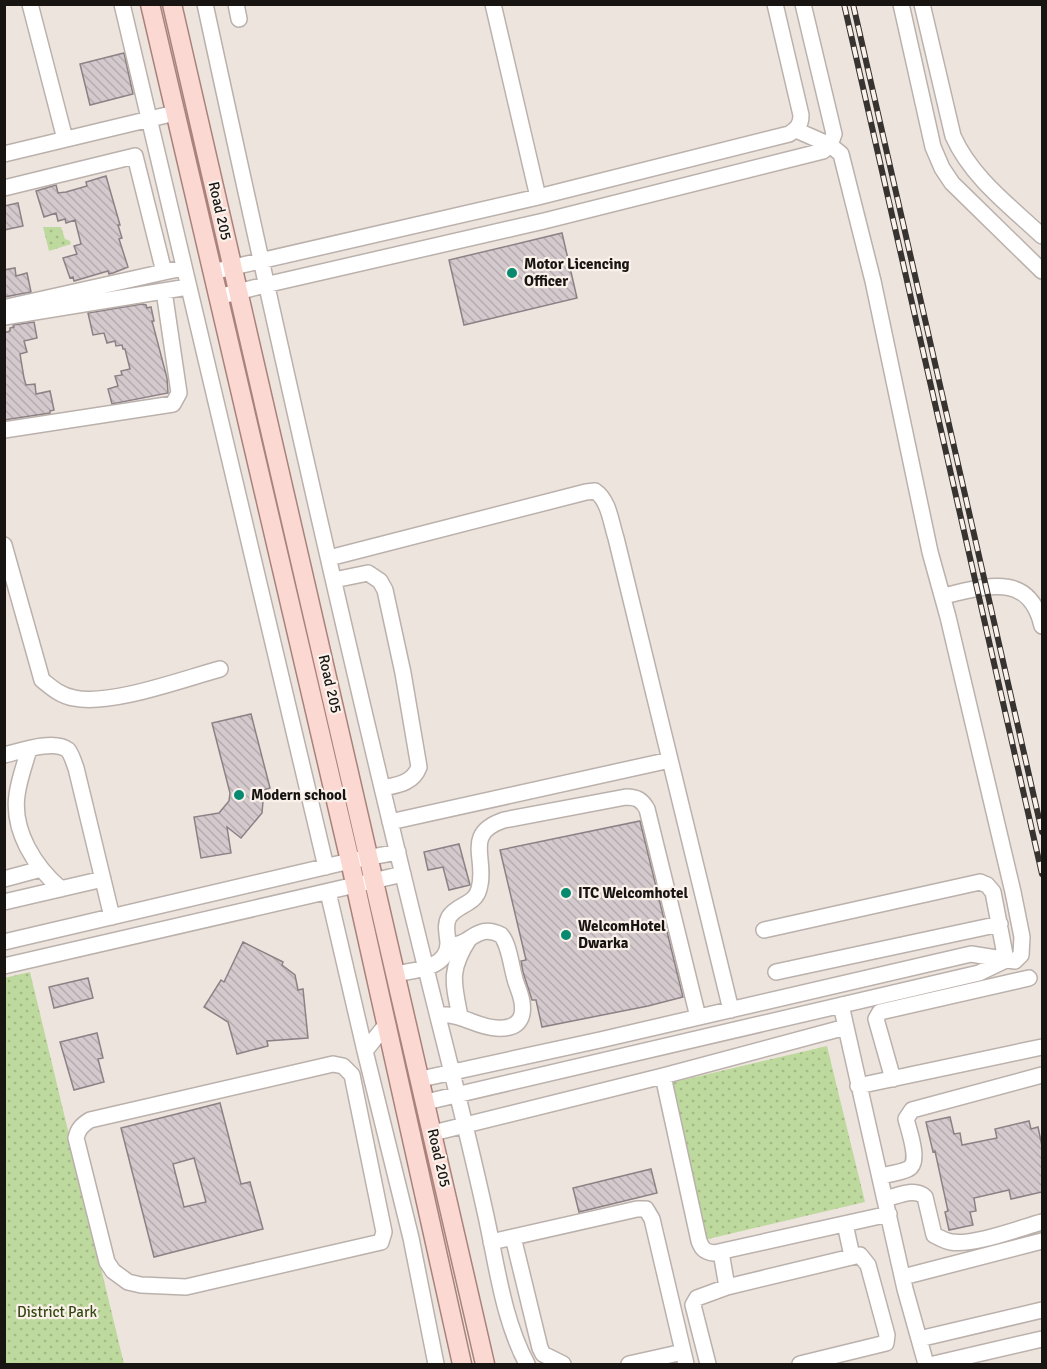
<svg xmlns="http://www.w3.org/2000/svg" width="1047" height="1369" font-family="Signika,sans-serif">
<style>
.grass{fill:url(#grass-dots)}
.building{fill:url(#building-back-hatch);stroke:#8c8185;stroke-width:1.5;fill-rule:evenodd}
.lines{fill:none;stroke-linecap:round;stroke-linejoin:round}
.minor-casing{stroke:#bbb1ac;stroke-width:18}
.major-casing{stroke:#a9827b;stroke-width:21}
.minor{stroke:#fff;stroke-width:15}
.major{stroke:#fbd8d2;stroke-width:18}
.rail-casing{stroke:#373330;stroke-width:6}
.rail{stroke:#fbf1eb;stroke-width:4;stroke-dasharray:11;stroke-linecap:butt}
.poi-dot{fill:#078a6f;stroke:#fbf1eb;stroke-width:2}
.labels{text-anchor:middle;dominant-baseline:central;stroke-width:4.5;stroke-linejoin:round;paint-order:stroke}
.street-label{font-size:15px;fill:#171412;stroke:#fbf1eb}
.poi-label{font-size:15px;font-weight:bold;fill:#171412;stroke:#fbf1eb;text-anchor:start}
.park-label{font-size:15px;fill:#334912;stroke:#fbf1eb}
</style>
<defs>
<pattern id="grass-dots" width="8" height="8" patternUnits="userSpaceOnUse" patternTransform="scale(1.5)"><rect width="8" height="8" fill="#bdd99d"/><path d="M2 2h.1M6 6h.1" fill="none" stroke="#a2b986" stroke-width="1.8" stroke-linecap="round"/></pattern>
<pattern id="building-back-hatch" width="6" height="6" patternUnits="userSpaceOnUse" patternTransform="scale(1.5)"><rect width="6" height="6" fill="#d4c9cd"/><path d="M-1 5l2 2M0 0l6 6M5-1l2 2" fill="none" stroke="#b5acaf"/></pattern>
</defs>
<rect width="100%" height="100%" fill="#eee4de"/>
<path class="grass" d="M43 227H61L65 239 70 241 71 244 49 251Z
M30 972 124 1364H5L4 978Z
M827 1046 865 1202 704 1240 666 1084Z"/>
<path class="building" d="M124 53 133 94 90 105 80 64Z
M106 176 120 225H118L122 238 119 239 128 267 113 273 109 274 108 271 74 281 73 277 70 278 63 258 77 254 74 246 81 244 75 220 66 223 65 219 58 221 56 213 44 217 36 191 56 185 58 193 66 192 87 186 86 182Z
M18 203 23 226 4 230V206Z
M562 233 577 298 464 325 449 260Z
M15 268 16 276 27 273 31 292 4 297V270Z
M142 304 146 305 147 308 151 307 154 321H152L167 378 168 393 112 404 108 389 118 386 115 376 122 375 121 371 130 369 125 349H123L122 345 116 346 115 341 107 343 104 333 93 335 88 313Z
M34 322 37 338 24 341 27 352 20 354 24 378 26 385 35 384 36 394 50 391 54 410 50 411V413L4 420V333L10 331V328L14 327 13 325Z
M251 714 270 788 264 790 262 813 241 838 227 827 231 853 201 858 194 817 219 813 229 801 230 793 212 723Z
M640 821 683 997 648 1006 542 1027 536 1000H532L523 972 521 961 526 960 500 850Z
M459 844 470 885 449 890 443 867 428 870 424 852Z
M243 942 283 962 282 965 295 975 298 990 303 989 308 1038 267 1041 268 1046 237 1054 228 1022 204 1007 221 980 224 982Z
M88 978 93 998 54 1008 49 987Z
M97 1033 103 1058 98 1059 104 1082 74 1090 60 1042Z
M220 1103 241 1184 250 1182 263 1229 154 1257 121 1128ZM194 1158 206 1202 184 1207 173 1164Z
M950 1117 954 1134 960 1133 962 1145 997 1138 995 1129 1029 1121 1031 1129 1038 1127 1042 1146V1192L1011 1199 1009 1190 974 1198 976 1211 970 1212 973 1225 949 1230 945 1212 948 1211 935 1151 933 1152 926 1122Z
M651 1169 657 1193 579 1212 573 1188Z"/>
<g class="lines">
<defs>
<path id="minor" d="M30 4 65 139
M122 4 326 867
M205 4C279 346 355 686 440 1025 456 1088 472 1152 486 1216 497 1266 503 1319 527 1364
M236 4 239 19
M493 4 538 197
M901 4 933 147 942 168 952 183 1042 271
M922 4 953 136C971 177 1010 206 1042 236
M4 154 175 113
M4 188 135 156 164 272 183 268
M212 272 538 197 789 134C797 129 801 125 801 115L775 4
M218 297 265 285 544 221 823 151 830 145 834 134 803 4
M7 307 164 272
M4 317 188 287
M4 430 173 404 179 393 164 291
M4 545 42 680C52 688 61 696 74 698 110 706 183 679 220 669
M329 558 586 492 595 491C609 500 611 523 616 538L731 1010
M334 580 368 573 380 581 385 590 403 673 419 767C413 783 398 785 383 788
M943 596C984 587 1029 570 1042 626
M29 749C25 764 19 779 17 795 12 831 35 867 61 889
M4 755C21 751 54 739 68 750 72 755 74 763 76 768L112 917
M390 822 670 760
M4 879 41 869
M328 892 365 1051
M4 902 103 879
M764 930 980 882 987 885 993 892 1006 960
M4 942 350 861 398 852
M4 966 403 874
M776 972 1000 924
M396 974C414 970 447 969 448 944 448 935 444 926 449 917 457 904 475 905 479 889 488 859 462 834 504 820L626 797C637 797 642 800 647 809L698 1017
M841 1005 905 1289 926 1364
M438 1015C463 1013 475 1027 496 1028 526 1030 526 1009 518 988 511 972 511 947 501 935 476 922 471 947 448 945
M460 1016C453 982 449 970 469 939
M385 1026 365 1051 411 1238 436 1364
M333 1064 343 1066 352 1075 384 1232 381 1242 186 1287 141 1285 128 1282 113 1271 107 1262 76 1138C78 1129 82 1125 90 1120Z
M663 1076 699 1241C702 1249 705 1252 714 1253L889 1214
M421 1079 600 1040 971 954 1015 961 1021 955 1022 937 1013 892 948 617 930 552 873 281 843 162 841 154 830 145 796 130
M893 1079 876 1019 880 1012 1029 978
M858 1086 1042 1047
M426 1102 979 973 1006 960
M433 1133 663 1076 846 1027
M880 1176C888 1174 900 1173 908 1169 921 1163 909 1131 906 1119L912 1110 1042 1075
M885 1199C898 1196 915 1187 925 1197L934 1235C940 1238 945 1241 951 1242 973 1246 1020 1228 1042 1222
M845 1224 852 1256
M513 1237 540 1348 543 1354 563 1364
M491 1242 637 1209H646L652 1219 686 1364
M721 1252 727 1287
M903 1277 1042 1241
M919 1339 1042 1310
M629 1364 683 1352
M708 1364 693 1305 697 1298 727 1287 860 1255 868 1265 887 1335 886 1343 800 1364
M934 1364 1042 1339"/>
<path id="major" d="M150 4 350 861 462 1364
M172 4 485 1364"/>
</defs>
<use href="#minor" class="minor-casing"/>
<use href="#major" class="major-casing"/>
<use href="#minor" class="minor"/>
<use href="#major" class="major"/>
<defs>
<path id="rail" d="M844 4 1042 874
M853 4 1042 832"/>
</defs>
<use href="#rail" class="rail-casing"/>
<use href="#rail" class="rail"/>
</g>
<g class="poi-dot">
<circle cx="512" cy="273" r="6"/>
<circle cx="239" cy="795" r="6"/>
<circle cx="566" cy="893" r="6"/>
<circle cx="566" cy="935" r="6"/>
</g>
<g class="labels">
<g class="street-label">
<text transform="translate(220 211) rotate(77)">Road 205</text>
<text transform="translate(330 684) rotate(77)">Road 205</text>
<text transform="translate(439 1158) rotate(77)">Road 205</text>
</g>
<g class="poi-label">
<text x="524" y="264">Motor Licencing<tspan x="524" dy="17">Officer</tspan></text>
<text x="251" y="795">Modern school</text>
<text x="578" y="893">ITC Welcomhotel</text>
<text x="578" y="926">WelcomHotel<tspan x="578" dy="17">Dwarka</tspan></text>
</g>
<g class="park-label">
<text x="57" y="1312">District Park</text>
</g>
</g>
<rect width="1047" height="1369" fill="none" stroke="#171412" stroke-width="12"/>
</svg>
